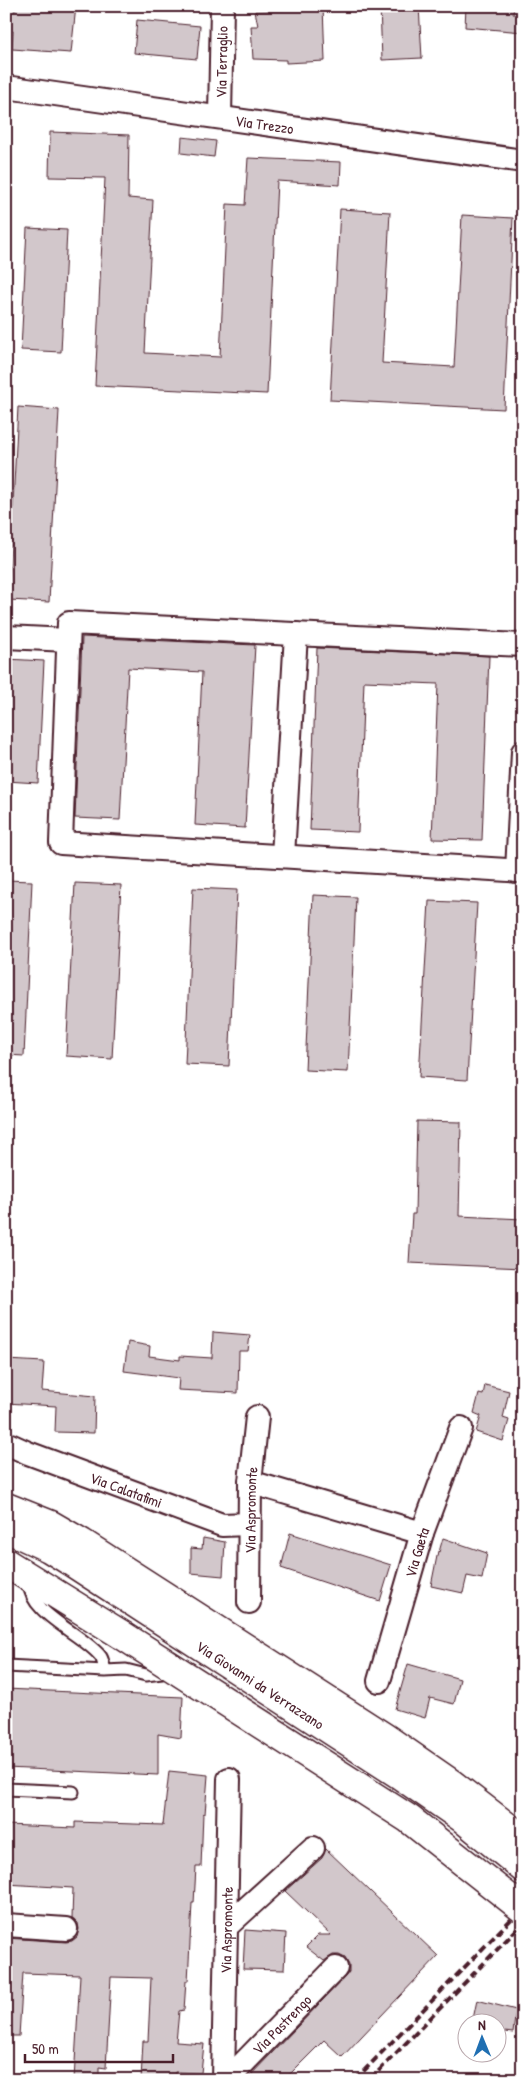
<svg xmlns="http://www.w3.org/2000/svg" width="529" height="2086" font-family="'Patrick Hand',sans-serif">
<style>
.building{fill:#d2c7cb;stroke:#4a1f2b}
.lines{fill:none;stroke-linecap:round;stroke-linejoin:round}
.service-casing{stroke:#4a1f2b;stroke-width:15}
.minor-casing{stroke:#4a1f2b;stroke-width:26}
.secondary-casing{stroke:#4a1f2b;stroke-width:31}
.service{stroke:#fff;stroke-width:11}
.minor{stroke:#fff;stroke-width:22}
.secondary{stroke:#fff;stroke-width:28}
.rail{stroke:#4a1f2b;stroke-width:4;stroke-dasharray:8 4;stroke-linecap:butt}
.secondary-bridge-casing{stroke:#4a1f2b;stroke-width:31;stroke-linecap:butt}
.secondary-bridge{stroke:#fff;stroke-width:28}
.labels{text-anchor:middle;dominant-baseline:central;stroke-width:4;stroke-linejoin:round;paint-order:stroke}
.street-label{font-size:15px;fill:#4a1f2b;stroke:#fff}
</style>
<rect width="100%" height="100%" fill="#fff"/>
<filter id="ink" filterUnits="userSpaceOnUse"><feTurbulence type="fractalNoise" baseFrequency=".02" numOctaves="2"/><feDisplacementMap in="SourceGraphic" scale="10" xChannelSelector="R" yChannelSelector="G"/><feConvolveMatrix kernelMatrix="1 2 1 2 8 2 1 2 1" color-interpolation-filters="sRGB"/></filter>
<g filter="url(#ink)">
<path class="building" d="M16 6H76L71 53 12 49 13 31H6V10L15 11Z
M284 6H323L325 61 286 63V60L253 59 251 26H258L255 11 284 10Z
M380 6H419L422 58 382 60Z
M466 6H514L513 14 523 16V32L465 27Z
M137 20 200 26 197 59 134 53Z
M50 132 129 135 128 198 153 200 145 353 220 357 227 204 245 205 248 158 341 162 340 185 277 181 267 394 95 386 105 178 49 177Z
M182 137 216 141 214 157 181 153Z
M340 209 390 212 382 363 454 367 462 215 513 218 504 409 330 400Z
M27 228 67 230 61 352 21 350Z
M18 407 59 410 49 602 8 600Z
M82 637 255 645 245 828 195 825 202 672 128 668 120 820 75 818Z
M317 648 489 656 482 840 432 839 438 684 364 681 358 832 310 830Z
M6 659 44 661 38 783 6 781Z
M6 880 32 881 24 1056 6 1055Z
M75 883 121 885 112 1059 66 1056Z
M193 888 237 890 229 1066 185 1064Z
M313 895 356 897 348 1072 305 1070Z
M429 901 477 903 467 1080 419 1077Z
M417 1121 461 1122 459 1216 523 1219V1268L409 1263 412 1214H415Z
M213 1332 250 1335 248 1351H239L238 1393 178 1390 179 1378 124 1371 128 1342 150 1346 149 1356 180 1360V1356L212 1358Z
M6 1360 44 1362 42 1391 95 1396 94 1433 55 1432 56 1406 6 1403Z
M485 1385 509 1391 503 1418 509 1420 503 1441 476 1432 481 1416 474 1413 479 1394 483 1395Z
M290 1533 391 1565 380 1601 281 1568Z
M203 1538 225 1542 223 1576 191 1573V1548L202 1549Z
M443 1538 487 1553 482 1579 467 1576 463 1593 431 1586 438 1551 439 1552Z
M408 1664 460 1679 454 1704 430 1698 425 1718 395 1709Z
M6 1689 183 1697 181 1738 158 1734V1775L6 1768Z
M169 1771 208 1775 205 1814 203 1813 201 1867H196L194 1903H192L188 1981H186L184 2010 179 2011 176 2042 204 2044 201 2073 175 2072 174 2080H141L143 2041H148L151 1978 111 1977 106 2068 99 2067V2080H74L80 1975 23 1973 19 2036H6V1938L66 1942 72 1941 77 1937 79 1929 78 1923 72 1918 73 1888 6 1884V1825L75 1828V1822L163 1825Z
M326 1849 438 1956 342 2057 324 2040 284 2080H246L345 1977 349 1972V1965L345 1958 339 1955H333L324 1961 306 1947 318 1935H331L285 1891 322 1858Z
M245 1930 286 1933 284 1970 243 1969Z
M477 2000 516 2010 513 2033 496 2031V2024H472Z"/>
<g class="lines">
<defs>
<path id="service" d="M30 1583C27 1613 85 1635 101 1657 103 1660 104 1667 105 1671
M6 1666 105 1671 126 1670 146 1675 162 1673
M6 1789 73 1792"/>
<g id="minor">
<path id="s1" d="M6 87 523 161"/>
<path id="s2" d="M220 117 222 6"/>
<path d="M6 637 68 640"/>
<path d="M523 645 69 623 61 843 523 871"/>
<path d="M283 856 296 634"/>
<path d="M517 871 523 752"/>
<path id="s3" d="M6 1443 28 1453 222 1525 249 1524"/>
<path d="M250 1482 422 1533"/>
<path id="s4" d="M249 1602 250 1482 257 1417"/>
<path id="s5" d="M379 1681 422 1533 461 1428"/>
<path d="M6 1925 66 1929"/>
<path d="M226 1927 313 1848"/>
<path id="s6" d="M223 2080 229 1779"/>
<path id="s7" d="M227 2080 336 1968"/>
</g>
<g id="secondary">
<path d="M6 1507 51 1525 82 1543 384 1737 452 1784 523 1839"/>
<path id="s8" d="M6 1528 49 1548 73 1563 400 1775 462 1818 523 1868"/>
<path d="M6 1563 122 1635"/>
</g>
</defs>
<use href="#service" class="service-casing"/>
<use href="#minor" class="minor-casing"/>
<use href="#secondary" class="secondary-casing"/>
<use href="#service" class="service"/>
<use href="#minor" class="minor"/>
<use href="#secondary" class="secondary"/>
<path class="rail" d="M355 2080 523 1907
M370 2080 523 1923"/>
<defs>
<path id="secondary-bridge" d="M122 1635 409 1819 523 1909"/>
</defs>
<use href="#secondary-bridge" class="secondary-bridge-casing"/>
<use href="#secondary-bridge" class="secondary-bridge"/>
</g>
</g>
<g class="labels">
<g class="street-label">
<text stroke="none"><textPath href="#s2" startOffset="55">Via Terraglio</textPath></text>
<text stroke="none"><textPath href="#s1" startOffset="261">Via Trezzo</textPath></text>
<text stroke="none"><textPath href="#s3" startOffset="129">Via Calatafimi</textPath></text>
<text stroke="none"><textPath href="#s4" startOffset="92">Via Aspromonte</textPath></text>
<text stroke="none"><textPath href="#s5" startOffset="134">Via Gaeta</textPath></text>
<text stroke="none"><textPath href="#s8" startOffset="299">Via Giovanni da Verrazzano</textPath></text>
<text stroke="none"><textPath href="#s6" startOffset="150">Via Aspromonte</textPath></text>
<text stroke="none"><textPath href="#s7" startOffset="78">Via Pastrengo</textPath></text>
</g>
</g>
<rect width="529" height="2086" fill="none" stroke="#fff" stroke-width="25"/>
<rect x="12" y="12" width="504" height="2061" fill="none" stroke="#4a1f2b" stroke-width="2" filter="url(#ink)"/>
<g transform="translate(482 2038) rotate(359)"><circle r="24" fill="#ffffff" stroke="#b7a5aa"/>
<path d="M0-4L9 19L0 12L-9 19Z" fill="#1f6fb2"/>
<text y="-8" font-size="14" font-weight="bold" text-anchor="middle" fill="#4a1f2b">N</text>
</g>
<path d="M25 2054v8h148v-8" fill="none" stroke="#4a1f2b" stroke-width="2.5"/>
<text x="32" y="2054" font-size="15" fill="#4a1f2b" stroke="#ffffff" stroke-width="4" paint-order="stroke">50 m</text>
</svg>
